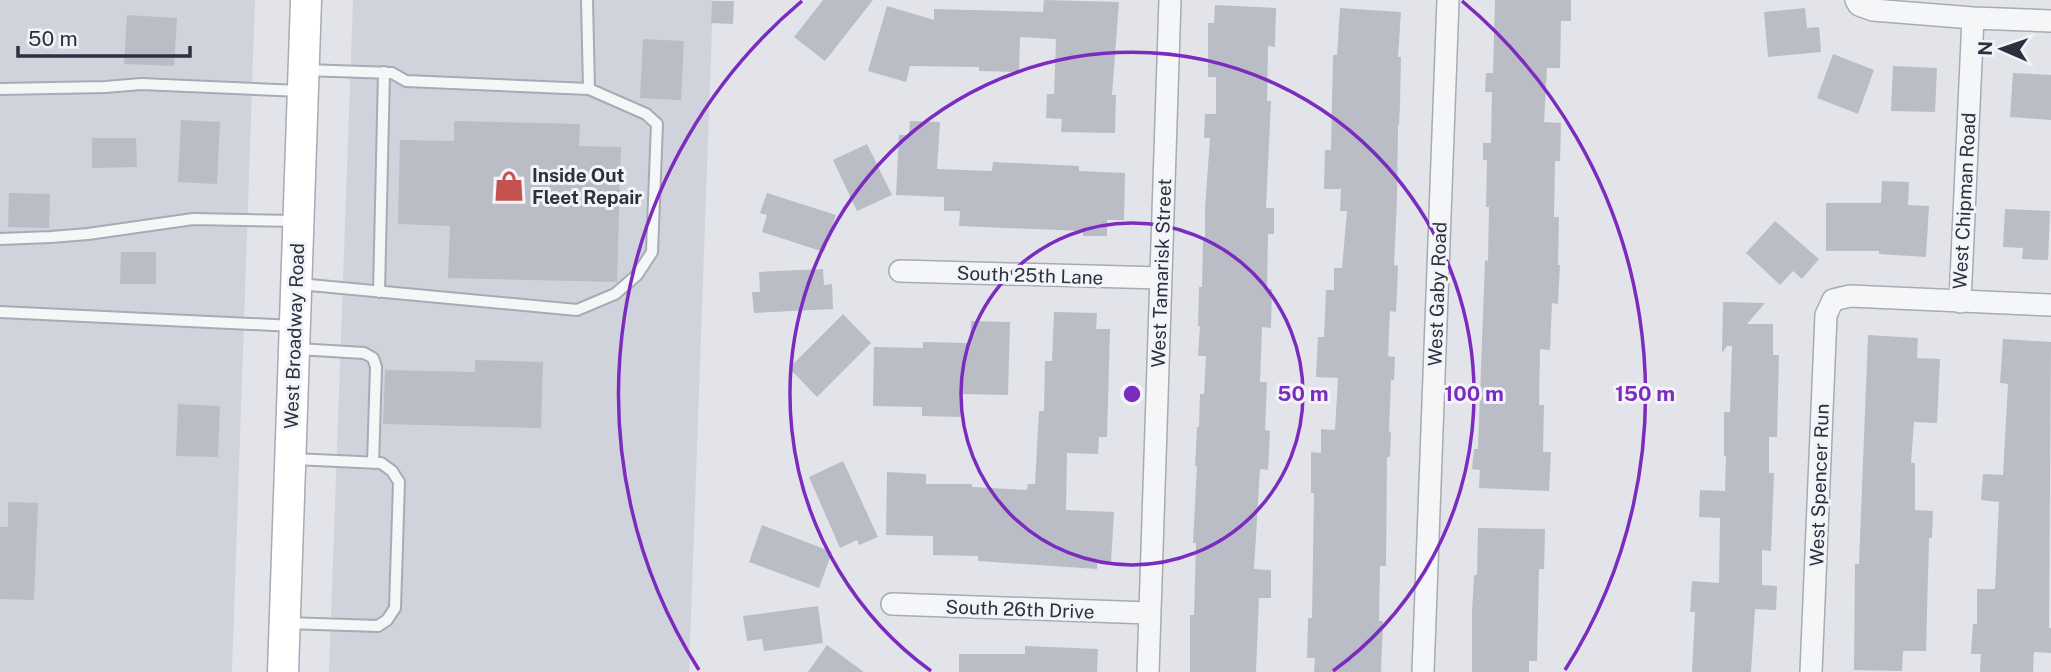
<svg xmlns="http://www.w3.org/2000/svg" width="2051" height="672" font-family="'Public Sans',sans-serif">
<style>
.built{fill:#d1d3dc}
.building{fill:#babdc6}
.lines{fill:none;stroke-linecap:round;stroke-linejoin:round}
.service-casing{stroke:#a8aab4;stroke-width:14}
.minor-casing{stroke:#a8aab4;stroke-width:24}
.secondary-casing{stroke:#a8aab4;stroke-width:33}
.service{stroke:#f5f6f8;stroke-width:10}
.minor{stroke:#f5f6f8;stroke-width:21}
.secondary{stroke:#fff;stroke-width:30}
.ring{fill:none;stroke:#7b2cbf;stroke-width:3.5}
.labels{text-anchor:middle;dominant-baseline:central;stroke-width:6;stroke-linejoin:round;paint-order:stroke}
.poi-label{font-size:19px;font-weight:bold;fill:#2c3041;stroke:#f2f4f7;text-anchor:start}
.street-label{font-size:19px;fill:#2c3041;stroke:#f2f4f7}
.centre{fill:#7b2cbf;stroke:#f2f4f7;stroke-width:3.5}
.ring-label{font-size:21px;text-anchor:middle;font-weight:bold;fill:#7b2cbf;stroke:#f2f4f7;stroke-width:6;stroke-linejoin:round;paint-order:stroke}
</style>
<rect width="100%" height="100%" fill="#e3e4ea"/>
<path class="built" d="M0 0H255L232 672H0Z
M353 0H713L689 672H329Z"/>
<path class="building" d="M823 0H873L825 61 794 37Z
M1044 0 1119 2 1112 95H1116L1115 133 1061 132 1062 119 1046 118 1047 94H1054L1056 39 1020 37 1019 72 979 71V67L910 66 906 82 868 71 887 6 934 20V9L1043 12Z
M1495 0H1571V21H1561L1560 68H1547L1544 122 1561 123 1560 161H1555L1554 217H1559L1558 265H1560L1558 304 1552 303 1550 350 1540 349 1539 405H1544L1543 452H1551L1549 491 1479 488 1480 470 1472 469 1474 449H1478L1485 260 1488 261 1489 207H1486L1487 160H1483V143H1491L1492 92H1485L1486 73H1493Z
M712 1H734L733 24 711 23Z
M1215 5 1276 8 1275 47 1268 46 1267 101H1271L1266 208H1274V234H1268L1267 289H1272L1271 328 1262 327 1260 382H1267L1265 430 1270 431 1268 470 1260 469 1254 569 1271 570V598H1259L1256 672H1190V615H1194L1196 543H1193L1197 466H1195L1197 427H1199L1200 394H1204L1206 356H1198L1200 326H1198L1199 287H1202L1203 239 1205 240V208L1210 138H1204L1205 114H1216V77H1208V23H1214Z
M1340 8 1401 12 1398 57H1401L1400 105 1399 125H1398L1397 200 1394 265 1398 266 1397 293 1396 312 1390 311 1388 356 1395 357 1394 380H1391L1389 432H1391L1390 457H1387L1386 566H1380L1379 621H1383L1381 672H1314L1315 658H1307L1308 618H1312L1314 493H1311V452L1321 453V429L1335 430 1338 378 1316 377 1318 337H1324L1326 290H1334V268H1342L1347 211H1340L1341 189H1324L1325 150H1331L1333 55H1337Z
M1805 8 1807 28 1819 27 1821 52 1768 57 1764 12Z
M127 15 177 18 174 66 124 64Z
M643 39 684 41 681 100 640 98Z
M1833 54 1874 70 1858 114 1817 98Z
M1893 66 1937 68 1935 112 1891 111Z
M2013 73 2051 75V120L2010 117Z
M181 120 220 122 217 184 178 182Z
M454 121 580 124 579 146 621 147 617 282 448 278 450 226 398 224 400 140 454 141Z
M910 121 940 122 937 169 992 171 993 162 1079 166V171L1125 173 1124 220H1107V236H1083V231L959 226 960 211H944V197L896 195 899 135H909Z
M92 138H136L137 167 92 168Z
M867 144 892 195 857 211 833 160Z
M1882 181 1909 182 1908 205 1929 206 1926 257 1879 254V251H1826V203H1881Z
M9 193 50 194 49 228 8 227Z
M767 193 836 215 824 252 762 232 767 215 760 213Z
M2005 209 2050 211 2048 260 2022 259 2023 248 2003 247Z
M1775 221 1819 259 1802 279 1793 271 1780 285 1746 253Z
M121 252H156V284H120Z
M823 269 824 285 832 284 833 309 754 313 752 292H760L759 272Z
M1723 302 1765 303 1747 324H1773V355H1779L1777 437H1769V473H1774L1771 551 1762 550V585L1777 586 1776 610 1755 609 1751 672H1692L1695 612H1690L1692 581 1719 583 1720 518 1699 517 1700 490 1725 491 1726 456H1724V412H1730L1732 346H1727L1722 353Z
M1054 312 1097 313 1096 329H1110L1107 437H1099L1098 454 1067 453 1066 510 1114 512 1111 562 1097 561V569L978 561V556L933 555V536L886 535 887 472 926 474V484H972V487L1027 490 1028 484H1035L1039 411H1044L1045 361H1052Z
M843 314 871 343 817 397 789 368Z
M971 321 1010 322 1008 395 961 394V417L922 416V407L873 406 874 347 923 348V342L970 343Z
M1868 335 1918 338 1917 358 1940 359 1937 423 1914 422 1911 463H1915V510L1933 511 1932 538H1929L1926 651H1903L1902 671 1854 670 1855 564H1859Z
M2003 339 2051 342 2049 628H2051V653L2034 652 2033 672H1980L1981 654H1971L1973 624H1977V589H1995L1999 502 1981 500 1983 474 2003 475 2008 384 2000 383Z
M475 360 543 362 541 428 383 424 385 370 475 372Z
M178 404 220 406 218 457 176 456Z
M843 461 878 537 859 545 857 540 840 548 809 477Z
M8 502 38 503 34 600 0 599V527H8Z
M762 525 832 552 819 588 749 562Z
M1478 528 1545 529 1544 569H1539L1537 661H1529V672H1472V613L1474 575H1477Z
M818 606 823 643 764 651 762 639 747 641 743 616Z
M827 645 864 672H808Z
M1025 646 1098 649 1097 672H959V654H1025Z"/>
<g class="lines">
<defs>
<path id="service" d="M587 0 589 89
M0 89 105 87 141 84 300 91
M0 239 51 237 88 234 193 219 295 221
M299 284 577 310 615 294 637 275 652 252 657 124 646 114 589 89 406 81 392 73 305 70
M379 292 384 72
M0 312 294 326
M298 349 364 353 373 358 376 367 373 463
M286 623 378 626 387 620 395 608 399 482 392 471 381 463 293 459"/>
<path id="minor" d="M1856 0 1859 5 1873 10 1973 18 2051 21
M900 271 1161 278
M1960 302 1973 18
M892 604 1149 613
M1148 672 1170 0
M1423 672 1448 0
M1811 672 1826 315 1833 300 1850 296 2051 305"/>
<path id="secondary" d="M283 672 306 0"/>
</defs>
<use href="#service" class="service-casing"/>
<use href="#minor" class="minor-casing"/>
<use href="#secondary" class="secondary-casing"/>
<use href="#service" class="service"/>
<use href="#minor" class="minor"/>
<use href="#secondary" class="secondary"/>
</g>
<g class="ring">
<circle cx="1132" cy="394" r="171"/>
<path d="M931 671A342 342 0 1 1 1333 671"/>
<path d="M699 670A513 513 0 0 1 802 1M1462 1A513 513 0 0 1 1565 670"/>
</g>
<defs>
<symbol id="shop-bare" viewBox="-9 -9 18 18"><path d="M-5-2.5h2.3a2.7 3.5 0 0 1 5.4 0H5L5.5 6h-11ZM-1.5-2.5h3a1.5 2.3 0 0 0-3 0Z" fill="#c55151" stroke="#f2f4f7" stroke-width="2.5" paint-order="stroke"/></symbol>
</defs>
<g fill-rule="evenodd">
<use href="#shop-bare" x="487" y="164" width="44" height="44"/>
</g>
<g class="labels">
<g class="poi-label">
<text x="532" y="175">Inside Out<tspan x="532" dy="22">Fleet Repair</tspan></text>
</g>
<g class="street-label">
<text transform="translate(1964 201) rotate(-87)">West Chipman Road</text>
<text transform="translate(1161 273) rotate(-88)">West Tamarisk Street</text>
<text transform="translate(1030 275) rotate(2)">South 25th Lane</text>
<text transform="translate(1437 294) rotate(-88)">West Gaby Road</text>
<text transform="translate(294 336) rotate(-88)">West Broadway Road</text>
<text transform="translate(1819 485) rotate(-88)">West Spencer Run</text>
<text transform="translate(1020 609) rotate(2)">South 26th Drive</text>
</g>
</g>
<circle cx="1132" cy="394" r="10" class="centre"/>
<g class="ring-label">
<text x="1303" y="401">50 m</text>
<text x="1474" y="401">100 m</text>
<text x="1645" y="401">150 m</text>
</g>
<g transform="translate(2002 49) rotate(272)" stroke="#f2f4f7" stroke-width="5" paint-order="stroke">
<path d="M0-5L12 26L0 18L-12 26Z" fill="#2c3041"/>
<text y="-10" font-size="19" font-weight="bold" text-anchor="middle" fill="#2c3041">N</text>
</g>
<path d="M18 46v10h172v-10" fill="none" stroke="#2c3041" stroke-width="3.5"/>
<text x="28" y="46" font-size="21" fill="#2c3041" stroke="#f2f4f7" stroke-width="5" paint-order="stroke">50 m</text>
</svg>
